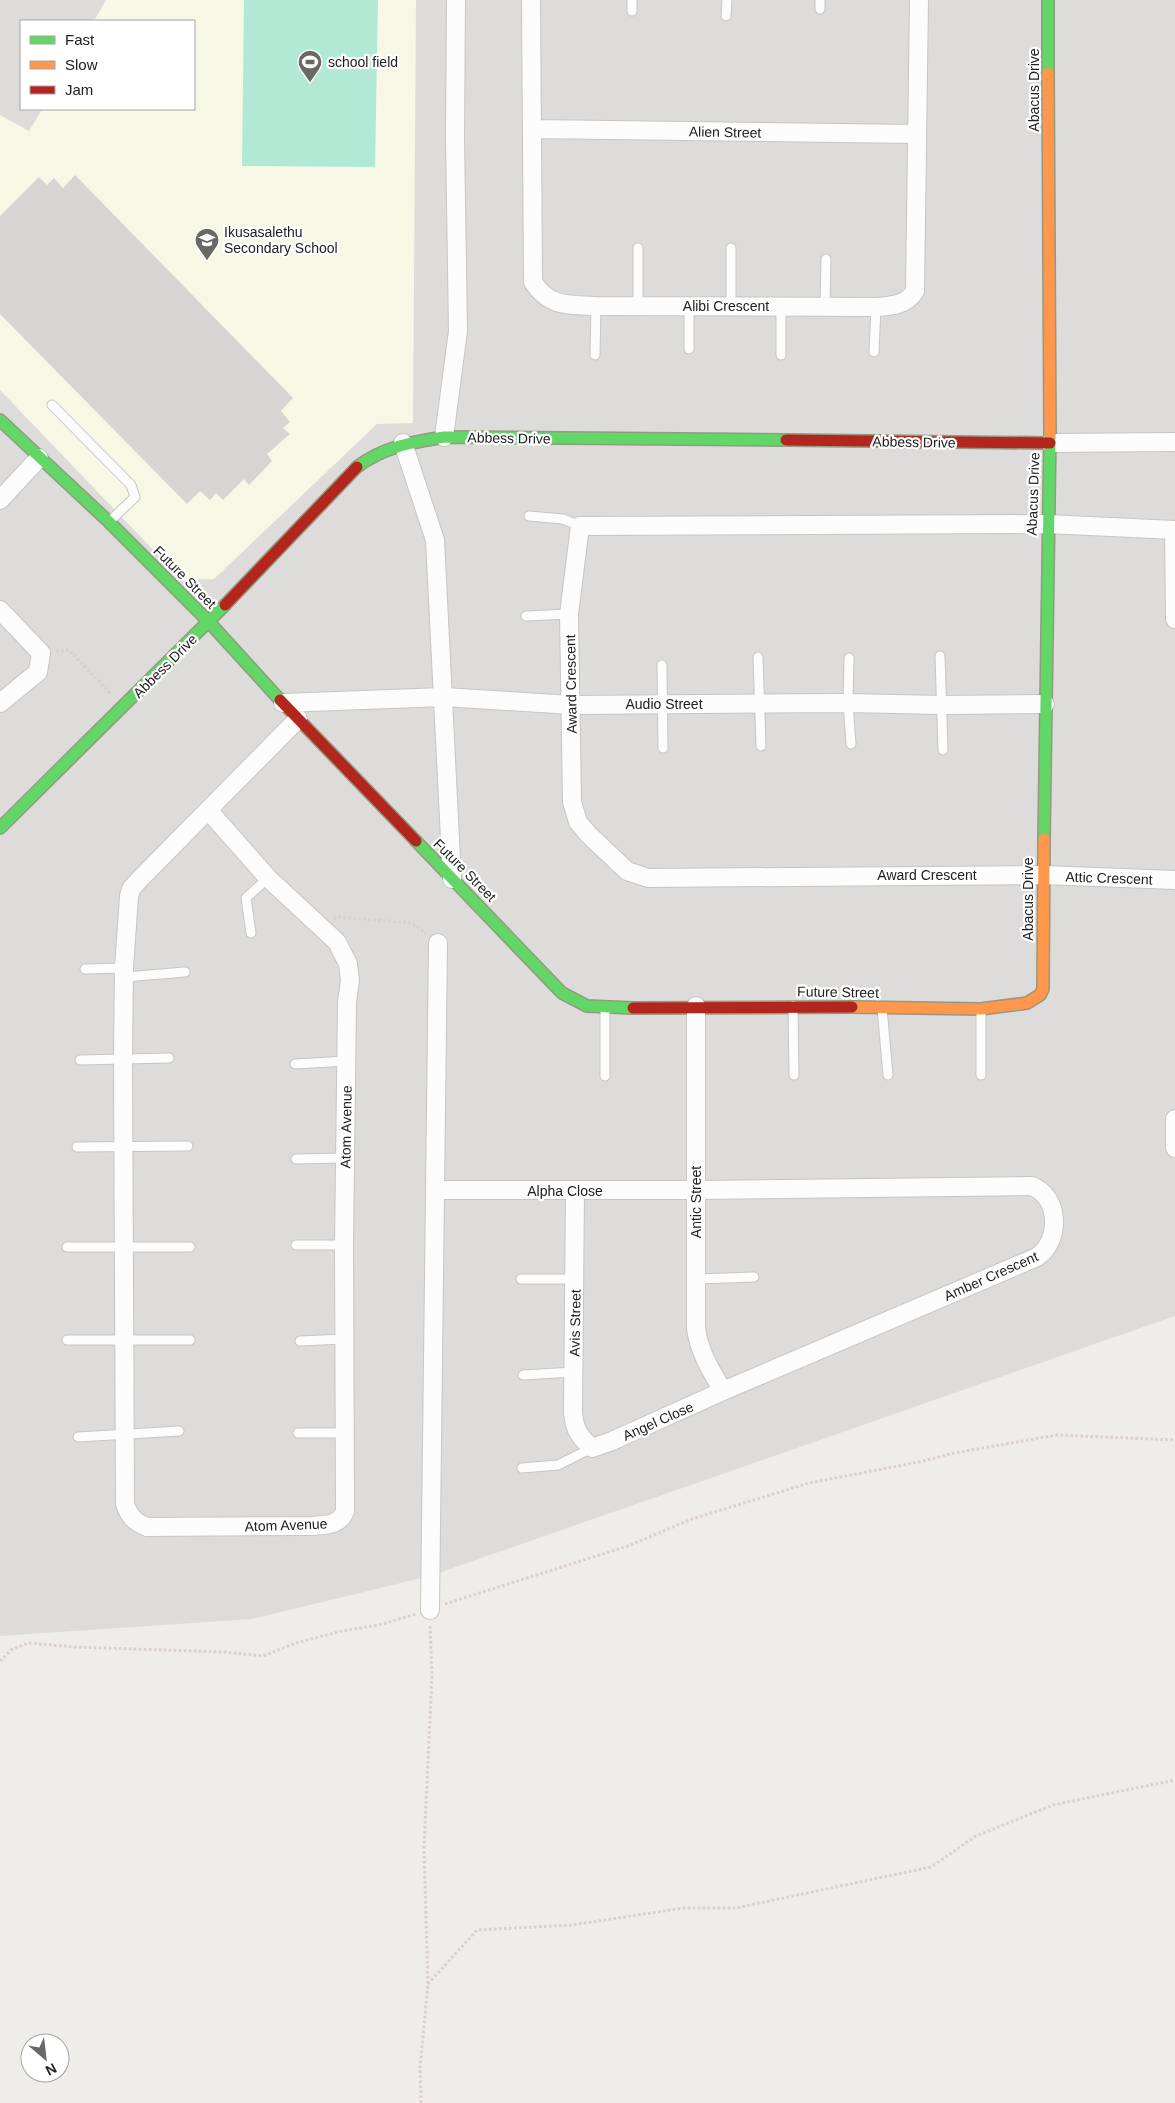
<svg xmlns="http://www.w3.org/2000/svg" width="1175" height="2103" font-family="Arial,sans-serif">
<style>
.residential{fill:#dddcda;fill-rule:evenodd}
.education{fill:#f6f7e5}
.pitch{fill:#b1e9d5}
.building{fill:#d6d5d1}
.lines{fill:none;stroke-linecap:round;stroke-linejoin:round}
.lane-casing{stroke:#c7c6c5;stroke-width:11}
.street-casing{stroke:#c7c6c5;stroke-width:20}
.fast-casing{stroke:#95997f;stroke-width:14}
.slow-casing{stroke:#95997f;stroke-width:14}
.jam-casing{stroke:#95997f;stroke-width:14}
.path{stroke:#dcceca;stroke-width:3;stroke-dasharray:2.5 2.5;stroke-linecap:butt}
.lane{stroke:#fcfcfc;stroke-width:9}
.street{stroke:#fcfcfc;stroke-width:18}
.fast{stroke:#63d668;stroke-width:11}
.slow{stroke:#ff974d;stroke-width:11}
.jam{stroke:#b3261e;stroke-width:11}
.labels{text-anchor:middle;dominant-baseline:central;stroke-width:4.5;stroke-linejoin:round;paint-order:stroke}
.poi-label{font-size:14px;fill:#202020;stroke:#fff;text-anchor:start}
.street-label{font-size:14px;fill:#202020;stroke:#fff}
</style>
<rect width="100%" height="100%" fill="#eeede9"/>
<path class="residential" d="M0 0H1175V1316L430 1576 252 1619 0 1636ZM21 21H194V109H21Z"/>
<path class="education" d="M106 0H416L413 423 377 424 214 579 182 580 0 390V115L29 131 42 109H194V21H94Z"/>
<path class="pitch" d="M244 0H378L375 167 242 166Z"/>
<path class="building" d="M75 175 293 398 281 411 290 422 283 428 290 434 267 454 272 461 249 485 244 479 223 500 216 493 210 500 200 491 187 504 0 314V216L39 177 47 185 54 178 63 188Z"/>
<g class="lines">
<defs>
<path id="lane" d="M820 0V9
M632 11V0
M726 16 727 0
M638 248V306
M689 305V349
M731 306V248
M781 306V355
M825 307 826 259
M874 352 876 307
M595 355 596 306
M52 405 131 485 135 497 110 521
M529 516 563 519 580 526
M526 616 569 614
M940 656 943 750
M758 657 761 746
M849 658 848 703 851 744
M662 665 663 748
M251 933 246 898 268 878
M85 969 124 968
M125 977 185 972
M793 1006 794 1075
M605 1008V1076
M882 1008 888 1075
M80 1060 169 1058
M295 1064 347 1061
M981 1075V1011
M77 1147 188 1146
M296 1159 345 1158
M296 1245H344
M67 1247H190
M521 1279H575
M697 1279 754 1277
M67 1340H190
M300 1341 344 1339
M523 1375 574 1372
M298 1433H346
M78 1437 179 1431
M522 1468 558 1465 592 1448"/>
<path id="street" d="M531 0 533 282C549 307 568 305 596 306L876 307C891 306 907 305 915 291L919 0
M533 129 917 134
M444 437 458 331 455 138 456 0
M403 443 435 540 452 879
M1050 443 1175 442
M0 500 39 458
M1174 530 1175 619
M1175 530 1047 524 580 526 569 614 572 802 578 822 588 834 627 871 648 878 1043 875 1175 880
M0 610 41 653 38 672 0 703
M283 703 444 697 572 705 848 703 942 705 1045 704
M208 810 268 878 337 942 348 964 350 981 347 1002 344 1245 345 1511C340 1525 327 1525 313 1526L147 1527C134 1522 129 1516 125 1504L123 1059 124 968 129 896 131 889 139 880Z
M208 810 298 719
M696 1006V1328C699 1352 711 1371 723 1391
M1175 1119V1148
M435 1190H696L1032 1186C1060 1197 1061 1241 1037 1257L723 1391 612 1441 592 1448C579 1436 575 1431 573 1413L575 1191
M430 1610 438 943"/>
<path id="fast" d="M1048 0V73
M0 420 109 522 209 622 280 700
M357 467C383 447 413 442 444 437L786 440
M0 828 225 605
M1044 839 1050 434
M416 841 562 993 587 1006 633 1008"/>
<path id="slow" d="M1048 73 1050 434
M852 1007 981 1009 1027 1003 1040 995 1043 989 1044 839"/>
<path id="jam" d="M786 440 1050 443
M225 605 357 467
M280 700 416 841
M633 1008 852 1007"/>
</defs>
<use href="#lane" class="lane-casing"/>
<use href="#street" class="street-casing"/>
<use href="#fast" class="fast-casing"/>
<use href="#slow" class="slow-casing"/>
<use href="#jam" class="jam-casing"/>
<path class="path" d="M56 651 69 650 111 694
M334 919 337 917 412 923 426 933
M445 1604 628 1546 692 1519 809 1483 919 1462 954 1453 1057 1435 1175 1440
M0 1661 11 1650 28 1643 75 1647 224 1652 263 1656 296 1643 342 1631 379 1625 416 1614
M428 1984 477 1930 572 1925 684 1908H736L931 1867 976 1836 1053 1805 1175 1780
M421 2103 420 2068 428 1984 424 1848 432 1675 430 1625"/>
<use href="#lane" class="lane"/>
<use href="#street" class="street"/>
<use href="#fast" class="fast"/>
<use href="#slow" class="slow"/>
<use href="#jam" class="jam"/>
</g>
<defs>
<symbol id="stadium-pin" viewBox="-11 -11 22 30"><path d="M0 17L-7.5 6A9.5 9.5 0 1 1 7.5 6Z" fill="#686866" stroke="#fff"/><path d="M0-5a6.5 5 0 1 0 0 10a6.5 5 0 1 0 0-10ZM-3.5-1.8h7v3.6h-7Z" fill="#fff"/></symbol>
<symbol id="school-pin" viewBox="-11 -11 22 30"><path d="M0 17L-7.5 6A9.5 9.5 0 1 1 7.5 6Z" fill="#686866" stroke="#fff"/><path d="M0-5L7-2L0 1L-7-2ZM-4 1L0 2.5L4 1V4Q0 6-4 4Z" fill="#fff"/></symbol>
</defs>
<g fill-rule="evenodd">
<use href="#stadium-pin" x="296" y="48" width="28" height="38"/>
<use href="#school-pin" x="193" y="226" width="28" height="38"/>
</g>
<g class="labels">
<g class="poi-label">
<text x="328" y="62">school field</text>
<text x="224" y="232">Ikusasalethu<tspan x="224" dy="16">Secondary School</tspan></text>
</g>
<g class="street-label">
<text transform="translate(1034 90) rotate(-90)">Abacus Drive</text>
<text transform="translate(725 132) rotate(1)">Alien Street</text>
<text x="726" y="306">Alibi Crescent</text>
<text transform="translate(509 438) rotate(1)">Abbess Drive</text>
<text transform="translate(914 442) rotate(1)">Abbess Drive</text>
<text transform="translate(1033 494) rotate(-88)">Abacus Drive</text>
<text transform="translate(185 577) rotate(45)">Future Street</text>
<text transform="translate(165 666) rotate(-45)">Abbess Drive</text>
<text transform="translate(571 684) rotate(-91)">Award Crescent</text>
<text x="664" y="704">Audio Street</text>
<text transform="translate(465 870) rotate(45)">Future Street</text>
<text x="927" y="875">Award Crescent</text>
<text transform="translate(1109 878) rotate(2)">Attic Crescent</text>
<text transform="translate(1028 899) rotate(-90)">Abacus Drive</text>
<text transform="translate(838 992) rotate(1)">Future Street</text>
<text transform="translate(346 1127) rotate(-89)">Atom Avenue</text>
<text x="565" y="1191">Alpha Close</text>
<text transform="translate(696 1202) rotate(-90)">Antic Street</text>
<text transform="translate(991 1276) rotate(-24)">Amber Crescent</text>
<text transform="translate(575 1323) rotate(-89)">Avis Street</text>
<text transform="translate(658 1421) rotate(-24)">Angel Close</text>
<text transform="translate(286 1525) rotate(-2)">Atom Avenue</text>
</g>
</g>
<rect x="20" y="20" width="175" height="90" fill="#ffffff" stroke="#a6a6a6"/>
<rect x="30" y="36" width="25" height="8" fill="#63d668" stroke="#a6a6a6"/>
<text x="65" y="45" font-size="15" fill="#202020">Fast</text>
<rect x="30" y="61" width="25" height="8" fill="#ff974d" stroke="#a6a6a6"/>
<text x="65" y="70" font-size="15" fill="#202020">Slow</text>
<rect x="30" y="86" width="25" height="8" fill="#b3261e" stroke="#a6a6a6"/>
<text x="65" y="95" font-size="15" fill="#202020">Jam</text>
<g transform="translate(45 2058) rotate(152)"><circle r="24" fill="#ffffff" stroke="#a6a6a6"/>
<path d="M0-4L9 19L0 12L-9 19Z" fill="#686866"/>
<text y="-8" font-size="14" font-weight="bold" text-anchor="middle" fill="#202020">N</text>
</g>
</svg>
